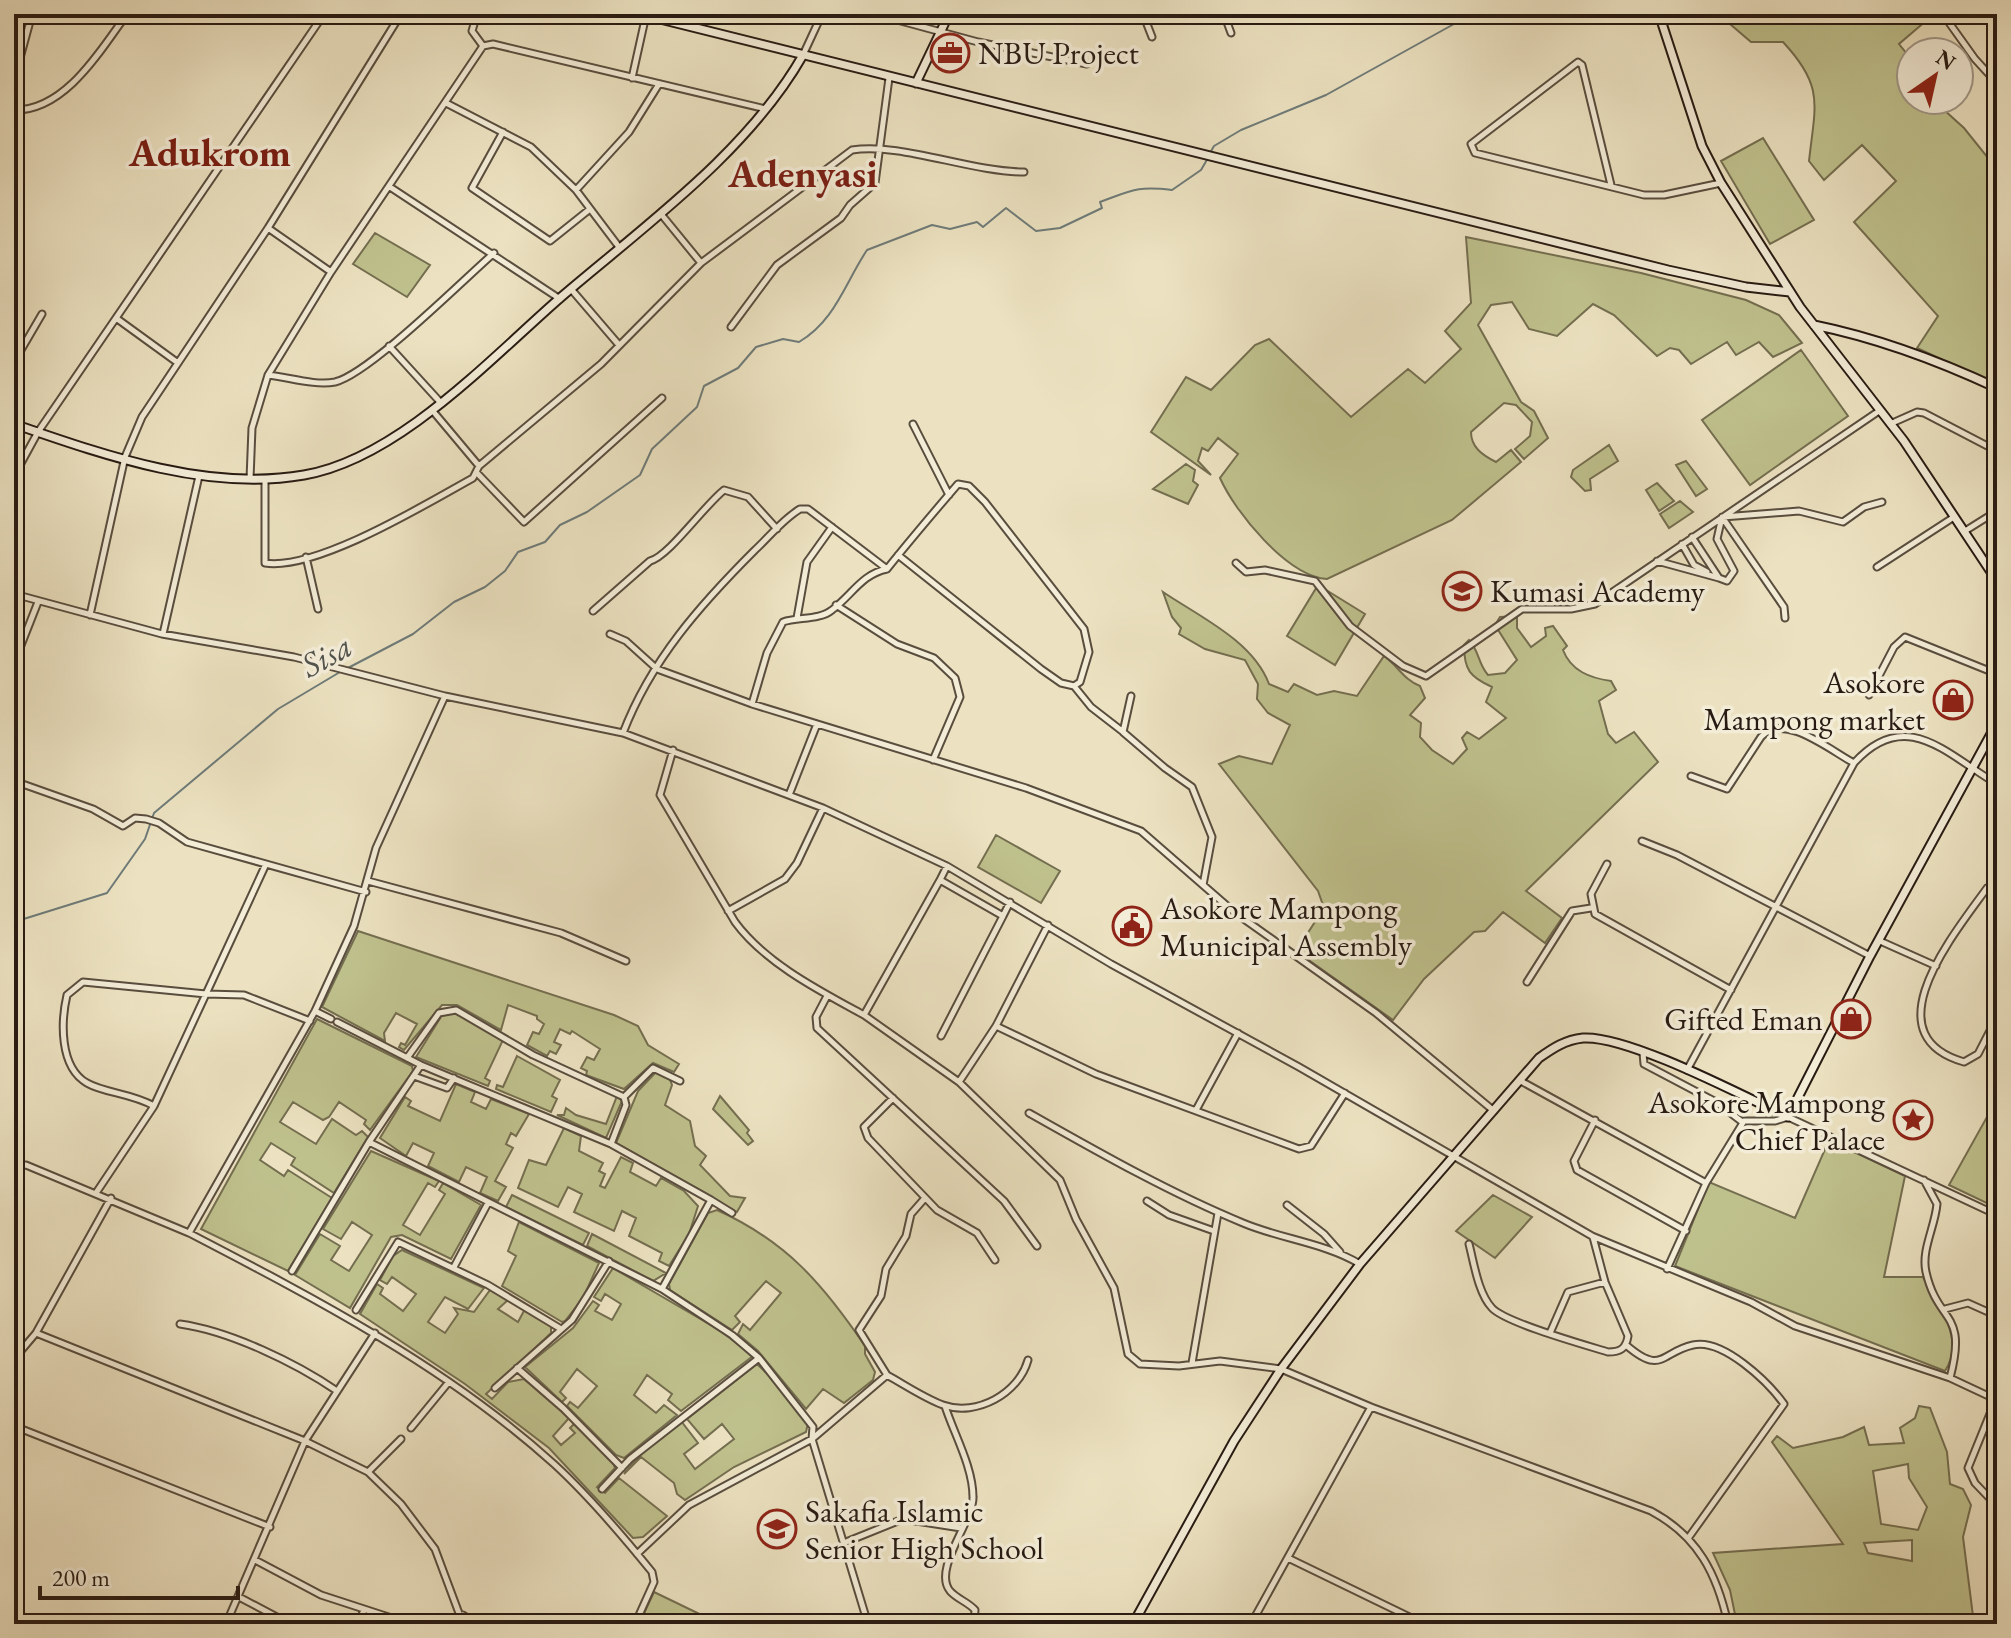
<svg xmlns="http://www.w3.org/2000/svg" width="2011" height="1638" font-family="'EB Garamond',serif">
<style>
.green{fill:#bfc18d;stroke:#746e50;stroke-width:2;fill-rule:evenodd}
.lines{fill:none;stroke-linecap:round;stroke-linejoin:round}
.stream{stroke:#6e7b79;stroke-width:2}
.street-casing{stroke:#594d3e;stroke-width:9}
.secondary-casing{stroke:#281b13;stroke-width:11}
.street{stroke:#f3ecd7;stroke-width:5}
.secondary{stroke:#f3ecd7;stroke-width:7}
.labels{text-anchor:middle;dominant-baseline:central;stroke-width:7;stroke-linejoin:round;paint-order:stroke}
.poi-label{font-size:32px;fill:#281b13;stroke:#f3ecd7;text-anchor:start}
.water-label{font-size:34px;font-style:italic;fill:#51534e;stroke:#f3ecd7}
.district-label{font-size:40px;font-weight:bold;fill:#7a1f14;stroke:#f3ecd7}
</style>
<rect width="100%" height="100%" fill="#ece2c1"/>
<filter id="stains"><feTurbulence type="fractalNoise" baseFrequency=".0025" numOctaves="4"/><feColorMatrix values="0 0 0 0 .2 0 0 0 0 .09 0 0 0 0 .02 0 0 0 .5 -.17"/></filter>
<radialGradient id="worn" r=".72"><stop offset=".6" stop-color="#630" stop-opacity="0"/><stop offset="1" stop-color="#630" stop-opacity=".3"/></radialGradient>
<path class="green" d="M1730 14H1934L1899 44 1911 59V100H1933L1964 128 1997 169V385L1917 348 1938 316 1854 222 1896 181 1862 145 1824 180 1809 161C1815 105 1825 87 1783 42H1751L1730 24Z
M1763 138 1814 220 1770 244 1721 161Z
M375 233 430 265 407 297 353 264Z
M1466 237 1641 273 1746 300 1779 315 1802 343 1773 357 1759 342 1736 355 1727 342 1691 364 1679 350 1670 348 1657 356 1614 315 1593 304 1557 336 1529 329 1512 302 1491 305 1478 325 1521 402 1534 411 1548 438 1524 459 1515 449 1530 436 1532 422 1516 405 1504 403 1471 432C1471 447 1482 455 1496 462L1511 450 1521 462 1452 520 1327 579C1287 576 1235 512 1220 478L1238 454 1218 438 1208 451 1202 448 1198 461 1211 475 1151 432 1186 377 1211 390 1255 345 1269 339 1351 417 1408 369 1425 383 1461 349 1445 331 1471 303Z
M1801 350 1848 416 1750 485 1702 420Z
M1609 445 1618 461 1590 479 1591 490 1585 491 1571 477 1573 470Z
M1686 461 1707 489 1696 496 1676 465Z
M1186 464 1195 470 1193 481 1198 485 1188 504 1153 489Z
M1657 483 1674 501 1659 511 1646 490Z
M1680 501 1693 512 1669 528 1660 514Z
M1318 585 1365 614 1335 665 1287 636Z
M1163 592C1200 617 1253 641 1269 684L1288 692 1294 684 1317 695 1334 691 1357 696 1384 656C1398 666 1404 680 1420 686L1425 698 1410 715 1421 723 1420 737 1432 750 1453 764 1467 749 1462 738 1467 732 1479 739 1506 718 1486 702 1492 687C1470 677 1464 670 1464 645L1469 640C1479 650 1478 664 1488 675L1505 673 1517 660 1495 625 1500 617 1517 616V628L1531 647 1546 636 1545 628 1553 626 1567 646 1563 650C1571 671 1590 678 1611 681L1616 690 1599 701 1608 734 1616 743 1634 732 1658 762 1526 891 1562 918 1545 943 1503 912 1485 931 1474 932 1424 979 1393 1020 1296 951 1324 908 1318 891 1219 764 1239 756 1272 764 1290 725 1268 713 1257 699 1258 684 1245 660 1205 649 1179 634 1181 628 1172 617Z
M996 835 1060 871 1041 903 978 867Z
M358 931 614 1015 638 1026 648 1045 679 1064 674 1072 653 1063 624 1089 586 1075 587 1071 581 1068 587 1057 594 1060 600 1049 572 1031 570 1034 560 1029 554 1042 561 1045 556 1054 550 1051 547 1056 527 1045 533 1032 539 1034 544 1024 537 1019V1016L508 1005 501 1030 457 1005H442L404 1050 399 1047 401 1043 405 1045 417 1024 396 1013 384 1033 385 1041 322 1007Z
M444 1012 459 1014 503 1040 485 1078 490 1081 488 1086 416 1057Z
M317 1019 412 1066 413 1071 370 1130 364 1124 366 1120 339 1102 329 1117 323 1120 293 1102 280 1122 316 1144 332 1119 356 1135 362 1131 368 1137 334 1193 291 1165 295 1158 271 1143 260 1160 284 1176 288 1170 332 1198 288 1271 201 1229Z
M517 1056 560 1080 552 1096 557 1099 551 1112 496 1089 497 1085 503 1087Z
M656 1072 669 1077 672 1085 665 1105 690 1121 695 1146 706 1156 700 1165 730 1196 745 1198 737 1212 616 1143 638 1091Z
M456 1084 475 1092 471 1102 486 1109 491 1099 529 1114 516 1136 511 1133 506 1144 513 1148 495 1181 506 1187 498 1201 480 1193 487 1177 466 1167 459 1182 428 1166 434 1153 413 1143 406 1156 380 1138 405 1097 411 1101 408 1106 440 1121Z
M617 1096 622 1101 606 1138 557 1115H564L566 1108 576 1115 606 1124Z
M720 1096 749 1130 747 1133 753 1141 748 1145 713 1109Z
M1997 1099V1208L1949 1185Z
M564 1128 581 1136 579 1151 603 1163 599 1171 605 1174 600 1186 605 1188 621 1157 633 1163 630 1172 656 1186 661 1178 684 1191 698 1206 689 1234 669 1266 659 1261 662 1253 629 1236 636 1218 622 1211 614 1231 574 1212 582 1194 568 1187 558 1207 518 1188 529 1160 546 1165Z
M1829 1140 1905 1176 1884 1277H1923C1938 1304 1966 1339 1945 1371L1675 1266 1709 1182 1795 1218Z
M371 1151 439 1181 435 1187 428 1183 403 1225 420 1235 445 1194 439 1190 443 1183 481 1205 451 1259 402 1235 391 1237 350 1308 295 1275 320 1234 340 1246 331 1260 349 1271 372 1235 352 1222 341 1239 323 1229Z
M512 1195 589 1233 583 1245 506 1207Z
M1493 1195 1532 1217 1495 1258 1456 1231Z
M717 1210C786 1241 823 1284 865 1346V1354L875 1372 873 1380 844 1403 823 1389 806 1409 758 1351 738 1334 743 1324 750 1330 781 1293 766 1281 735 1316 740 1322 732 1330 670 1290 669 1284 708 1213Z
M519 1222 599 1263 583 1298 565 1321 562 1322 502 1286 516 1256 508 1251Z
M592 1234 666 1273 653 1281 587 1246Z
M402 1250 484 1288 468 1309 445 1297 428 1322 445 1333 458 1314 454 1308 474 1312 490 1290 509 1299 498 1309 518 1322 525 1309 551 1326V1333L486 1394 492 1399 508 1382 524 1379 569 1418 553 1436 561 1445 575 1433 570 1428 574 1424 613 1463 615 1468 597 1487 605 1493 619 1478 667 1516 643 1537 633 1538 549 1448 465 1384 360 1314 377 1284 383 1288 380 1294 403 1311 416 1294 392 1277 387 1284 380 1280 393 1256Z
M613 1268 721 1331 753 1356 681 1411 668 1400 672 1394 647 1375 634 1395 656 1413 664 1405 677 1415 624 1458 616 1455 567 1406 570 1402 578 1408 597 1386 577 1369 560 1392 566 1398 562 1402 525 1367 573 1328 593 1301 599 1305 595 1311 612 1320 621 1304 605 1294 601 1301 594 1297Z
M757 1364 781 1387 808 1423 806 1432 734 1467 685 1500 677 1494 674 1483 641 1457 624 1474 640 1455 681 1421 698 1443 684 1454 695 1469 734 1439 722 1424 704 1439 687 1419Z
M1919 1406 1930 1408 1947 1452 1950 1484 1963 1489 1971 1505 1963 1537 1974 1624H1737L1730 1590 1713 1553 1843 1544 1772 1442 1777 1436 1793 1448 1843 1437 1864 1427 1869 1445 1904 1443 1900 1428 1915 1418ZM1908 1464 1909 1478 1927 1507 1918 1530 1881 1524 1873 1471ZM1912 1540V1561L1868 1553 1864 1543Z
M654 1592 710 1619 708 1624H639Z"/>
<g class="lines">
<path class="stream" d="M1210 153 1214 146 1241 130 1326 95 1472 14
M346 669 413 634 454 602 485 587 505 571 518 552 545 542 560 525 587 512 640 475 652 449 697 407 704 386 738 368 756 347 783 339 799 342C835 321 845 283 867 250L932 225 950 229 977 222 983 227 1006 208 1036 231 1060 228 1102 208 1100 202C1133 190 1137 186 1172 190L1201 170 1208 158
M14 922 107 893 145 839 154 813 278 709 340 672"/>
<defs>
<path id="street" d="M477 14 472 31 483 46
M875 14 978 42 1087 64
M1143 14 1152 37
M1224 14 1231 33
M1945 17 1975 59 1997 83
M189 20 191 14
M803 55 822 14
M632 78 646 15
M14 80 32 14
M446 103 531 147 576 190 619 247
M14 110C65 111 100 51 127 14
M503 132 472 188 550 241 590 209
M1611 185 1582 65 1578 62 1471 144 1475 153 1644 195H1664L1721 183
M390 187 560 299
M576 190 629 132 659 84
M661 214 701 263
M268 228 331 272
M571 289 619 345
M116 318 178 363
M731 327 777 265 841 218 850 205 875 183 889 78
M389 346 441 403
M14 362 42 314
M268 375C288 377 315 386 335 382 369 374 463 280 494 253
M432 410 479 466
M913 424 949 495
M1890 424 1917 412 1924 413 1997 451
M476 472 524 522 662 398
M14 476 38 432 324 14
M250 479 252 428 268 375 331 272 483 46 493 44 766 109
M265 479V563C316 571 426 504 473 478L479 466 601 364 701 263 852 150C900 142 970 172 1024 172
M1723 517 1799 511 1843 522 1864 507 1882 502
M1965 531 1997 511
M1692 537 1719 578 1727 581 1734 571 1717 539 1722 517 1784 607 1785 618
M1682 544 1694 565 1707 572
M306 557 318 609
M1657 561 1719 578
M1236 563 1246 572 1265 570 1315 581 1350 626 1403 666 1426 676 1522 609H1571L1595 604 1879 411
M1877 567 1954 517
M14 594 162 634 294 657 445 696 623 733 823 808 947 866 1111 964 1299 1067 1592 1236 1751 1302 1795 1326 1950 1378 1997 1400
M836 605 897 644 934 658 955 678 960 697 933 760
M593 611 650 561C668 557 703 507 724 490L748 497 777 529
M90 615 125 457 142 417 268 228 401 14
M797 618 807 562 832 527
M163 634 199 476
M610 634 626 641 657 669 752 704 1026 788 1141 831 1234 912 1376 1013 1494 1111
M14 663 38 602
M1074 686 1091 707 1122 731
M1869 695 1894 647 1905 637 1997 674
M1131 696 1123 732 1165 768 1192 787 1212 837 1203 885
M752 704 767 653 783 622C798 617 820 620 832 610 852 595 862 574 887 569 910 540 934 512 958 484L969 486 985 502 1084 629 1089 652 1080 682 1074 686 1061 683 1041 669 898 555
M623 733C651 660 700 605 755 550 770 536 783 519 800 509H808L887 569
M673 750 660 795 735 922C765 963 820 991 864 1015
M1691 776 1727 789 1761 737C1783 711 1831 751 1854 763
M14 781 93 809 123 826 135 818 146 819 159 823 187 842 366 892
M789 795 817 724
M1642 841 1677 855 1870 956
M1607 864 1591 894 1595 914 1731 990
M940 880 864 1015 959 1082 1060 1180 1076 1219 1114 1288 1128 1354 1140 1364 1179 1366 1220 1361 1281 1369 1371 1407 1651 1511C1698 1536 1717 1574 1728 1624
M368 881 561 933 626 961
M1997 886 1987 888C1954 934 1870 1035 1964 1062L1978 1054 1997 1017
M728 911 785 879 797 863 823 808
M1003 916 1010 902
M1880 941 1936 966
M1527 982 1572 911 1591 908
M827 996 816 1017 817 1028 1004 1201 1037 1246
M315 1011 331 1019
M337 1022 421 1065 611 1144 711 1200 662 1289
M996 1026 1096 1074 1299 1149 1311 1146 1345 1093
M941 1036 1003 916 940 880 947 866
M1643 1053 1644 1064 1716 1102 1741 1121
M407 1058 439 1013 456 1010 533 1055 624 1097 626 1105 611 1144
M1687 1070 1854 763C1906 706 1946 754 1997 784
M414 1076 447 1088 454 1078
M1519 1080 1706 1183
M959 1082 996 1026 1048 925
M624 1097 653 1068 680 1081
M893 1098 864 1127 868 1138 937 1210 977 1233 995 1260
M154 1106C131 1093 104 1093 87 1083 59 1067 61 1021 67 995L83 982 206 994 266 864
M1196 1110 1238 1033
M1029 1113C1098 1152 1170 1193 1243 1223 1281 1239 1325 1243 1360 1264
M1595 1120 1574 1161 1577 1170 1686 1231
M369 1142 662 1289 732 1335 759 1358 813 1427 812 1439 868 1624
M14 1166 26 1165 189 1233 315 1011 354 926 376 848 445 696
M1924 1180 1937 1204C1935 1227 1921 1250 1926 1272 1938 1325 1968 1310 1950 1378
M96 1193 154 1106 206 994 244 995 310 1021
M925 1198 911 1214 906 1236 886 1269 881 1296 859 1330 887 1375C905 1385 924 1398 943 1405 977 1417 1019 1393 1028 1360
M711 1200 732 1213
M1147 1201 1169 1215 1214 1231
M1287 1205 1324 1234 1340 1252
M189 1233C316 1299 447 1367 554 1464 589 1496 622 1535 652 1572L654 1582 635 1624
M1469 1244C1474 1263 1478 1293 1492 1308 1506 1323 1585 1345 1608 1352 1620 1352 1626 1349 1628 1336L1605 1282 1593 1237
M454 1267 488 1203
M1667 1269 1706 1183 1744 1121H1775L1788 1117 1997 1215
M292 1271 369 1142 421 1065
M1945 1309 1968 1303 1997 1316
M356 1310 398 1242 488 1285 561 1329
M180 1324C230 1331 296 1363 337 1391
M36 1333 305 1441 368 1472 401 1504 435 1549 463 1624
M1550 1333 1568 1292 1605 1282
M1626 1345C1662 1376 1661 1352 1693 1345 1723 1338 1768 1382 1784 1404L1689 1537
M14 1359 36 1333 111 1198
M1192 1363 1218 1213
M517 1368 563 1408 622 1468
M495 1388 572 1320 609 1261
M1996 1399 1968 1468 1975 1483 1997 1506
M945 1406C954 1434 973 1467 973 1497 974 1520 932 1569 950 1591 957 1599 968 1602 975 1610L974 1624
M14 1426 270 1527
M411 1428 448 1383
M368 1472 401 1439
M602 1489 630 1459 759 1358
M846 1542 903 1519 961 1528
M637 1554 689 1505 812 1439 887 1375
M1288 1558 1424 1624
M255 1560 321 1595 410 1624
M239 1597 290 1624
M463 1615 477 1624
M226 1624 305 1441 375 1333
M358 1624 364 1610
M1251 1624 1371 1407"/>
<path id="secondary" d="M640 14 1668 270 1746 287 1790 292
M1659 14 1702 146 1721 183 1800 307 1904 441 1997 581
M916 83 949 14
M1814 325C1878 338 1937 360 1997 388
M14 424C104 455 208 492 304 475 398 459 490 359 560 298 644 226 748 152 803 55
M1133 1624 1234 1441 1281 1369 1360 1264 1539 1058C1553 1048 1565 1040 1583 1038 1628 1035 1743 1096 1788 1117L1870 956 1997 723"/>
</defs>
<use href="#street" class="street-casing"/>
<use href="#secondary" class="secondary-casing"/>
<use href="#street" class="street"/>
<use href="#secondary" class="secondary"/>
</g>
<defs>
<symbol id="office-ring" viewBox="-11 -11 22 22"><circle r="9.5" fill="#f3ecd7" stroke="#8f2418" stroke-width="1.5"/><path d="M-6-3h4V-5.5h4V-3h4V5H-6ZM-1-4.5V-3h2v-1.5ZM-6 0V1H6V0Z" fill="#8f2418"/></symbol>
<symbol id="school-ring" viewBox="-11 -11 22 22"><circle r="9.5" fill="#f3ecd7" stroke="#8f2418" stroke-width="1.5"/><path d="M0-5L7-2L0 1L-7-2ZM-4 1L0 2.5L4 1V4Q0 6-4 4Z" fill="#8f2418"/></symbol>
<symbol id="shop-ring" viewBox="-11 -11 22 22"><circle r="9.5" fill="#f3ecd7" stroke="#8f2418" stroke-width="1.5"/><path d="M-5-2.5h2.3a2.7 3.5 0 0 1 5.4 0H5L5.5 6h-11ZM-1.5-2.5h3a1.5 2.3 0 0 0-3 0Z" fill="#8f2418"/></symbol>
<symbol id="civic-ring" viewBox="-11 -11 22 22"><circle r="9.5" fill="#f3ecd7" stroke="#8f2418" stroke-width="1.5"/><path d="M-.6-6.5H3V-4.5H.6V-3L4-1V1h2V6H-6V1h2V-1L-.6-3ZM-1.2 2.5V6h2.4V2.5Z" fill="#8f2418"/></symbol>
<symbol id="sight-ring" viewBox="-11 -11 22 22"><circle r="9.5" fill="#f3ecd7" stroke="#8f2418" stroke-width="1.5"/><path d="M0-6L1.8-2.2L6-1.7L2.9 1.2L3.7 5.4L0 3.3L-3.7 5.4L-2.9 1.2L-6-1.7L-1.8-2.2Z" fill="#8f2418"/></symbol>
</defs>
<g fill-rule="evenodd">
<use href="#office-ring" x="928" y="31" width="44" height="44"/>
<use href="#school-ring" x="1440" y="569" width="44" height="44"/>
<use href="#shop-ring" x="1931" y="678" width="44" height="44"/>
<use href="#civic-ring" x="1110" y="904" width="44" height="44"/>
<use href="#shop-ring" x="1829" y="997" width="44" height="44"/>
<use href="#sight-ring" x="1891" y="1098" width="44" height="44"/>
<use href="#school-ring" x="755" y="1507" width="44" height="44"/>
</g>
<g class="labels">
<g class="poi-label">
<text x="978" y="53">NBU Project</text>
<text x="1490" y="591">Kumasi Academy</text>
<text x="1925" y="682" text-anchor="end">Asokore<tspan x="1925" dy="37">Mampong market</tspan></text>
<text x="1160" y="908">Asokore Mampong<tspan x="1160" dy="37">Municipal Assembly</tspan></text>
<text x="1823" y="1019" text-anchor="end">Gifted Eman</text>
<text x="1885" y="1102" text-anchor="end">Asokore Mampong<tspan x="1885" dy="37">Chief Palace</tspan></text>
<text x="805" y="1511">Sakafia Islamic<tspan x="805" dy="37">Senior High School</tspan></text>
</g>
<g class="water-label">
<text transform="translate(326 655) rotate(-29)">Sisa</text>
</g>
<g class="district-label">
<text x="210" y="152">Adukrom</text>
<text x="803" y="173">Adenyasi</text>
</g>
</g>
<rect width="2011" height="1638" fill="none" stroke="#ece2c1" stroke-width="48"/>
<rect x="16" y="16" width="1979" height="1606" fill="none" stroke="#281b13" stroke-width="4"/>
<rect x="24" y="24" width="1963" height="1590" fill="none" stroke="#281b13" stroke-width="2"/>
<g transform="translate(1935 76) rotate(34)"><circle r="38" fill="#f3ecd7" stroke="#a29889" stroke-width="2"/>
<path d="M0-6L14 30L0 20L-14 30Z" fill="#8f2418"/>
<text y="-12" font-size="22" font-weight="bold" text-anchor="middle" fill="#281b13">N</text>
</g>
<path d="M40 1586v12h198v-12" fill="none" stroke="#281b13" stroke-width="4"/>
<text x="52" y="1586" font-size="24" fill="#281b13" stroke="#f3ecd7" stroke-width="6" paint-order="stroke">200 m</text>
<rect width="100%" height="100%" filter="url(#stains)"/>
<rect width="100%" height="100%" fill="url(#worn)"/>
</svg>
